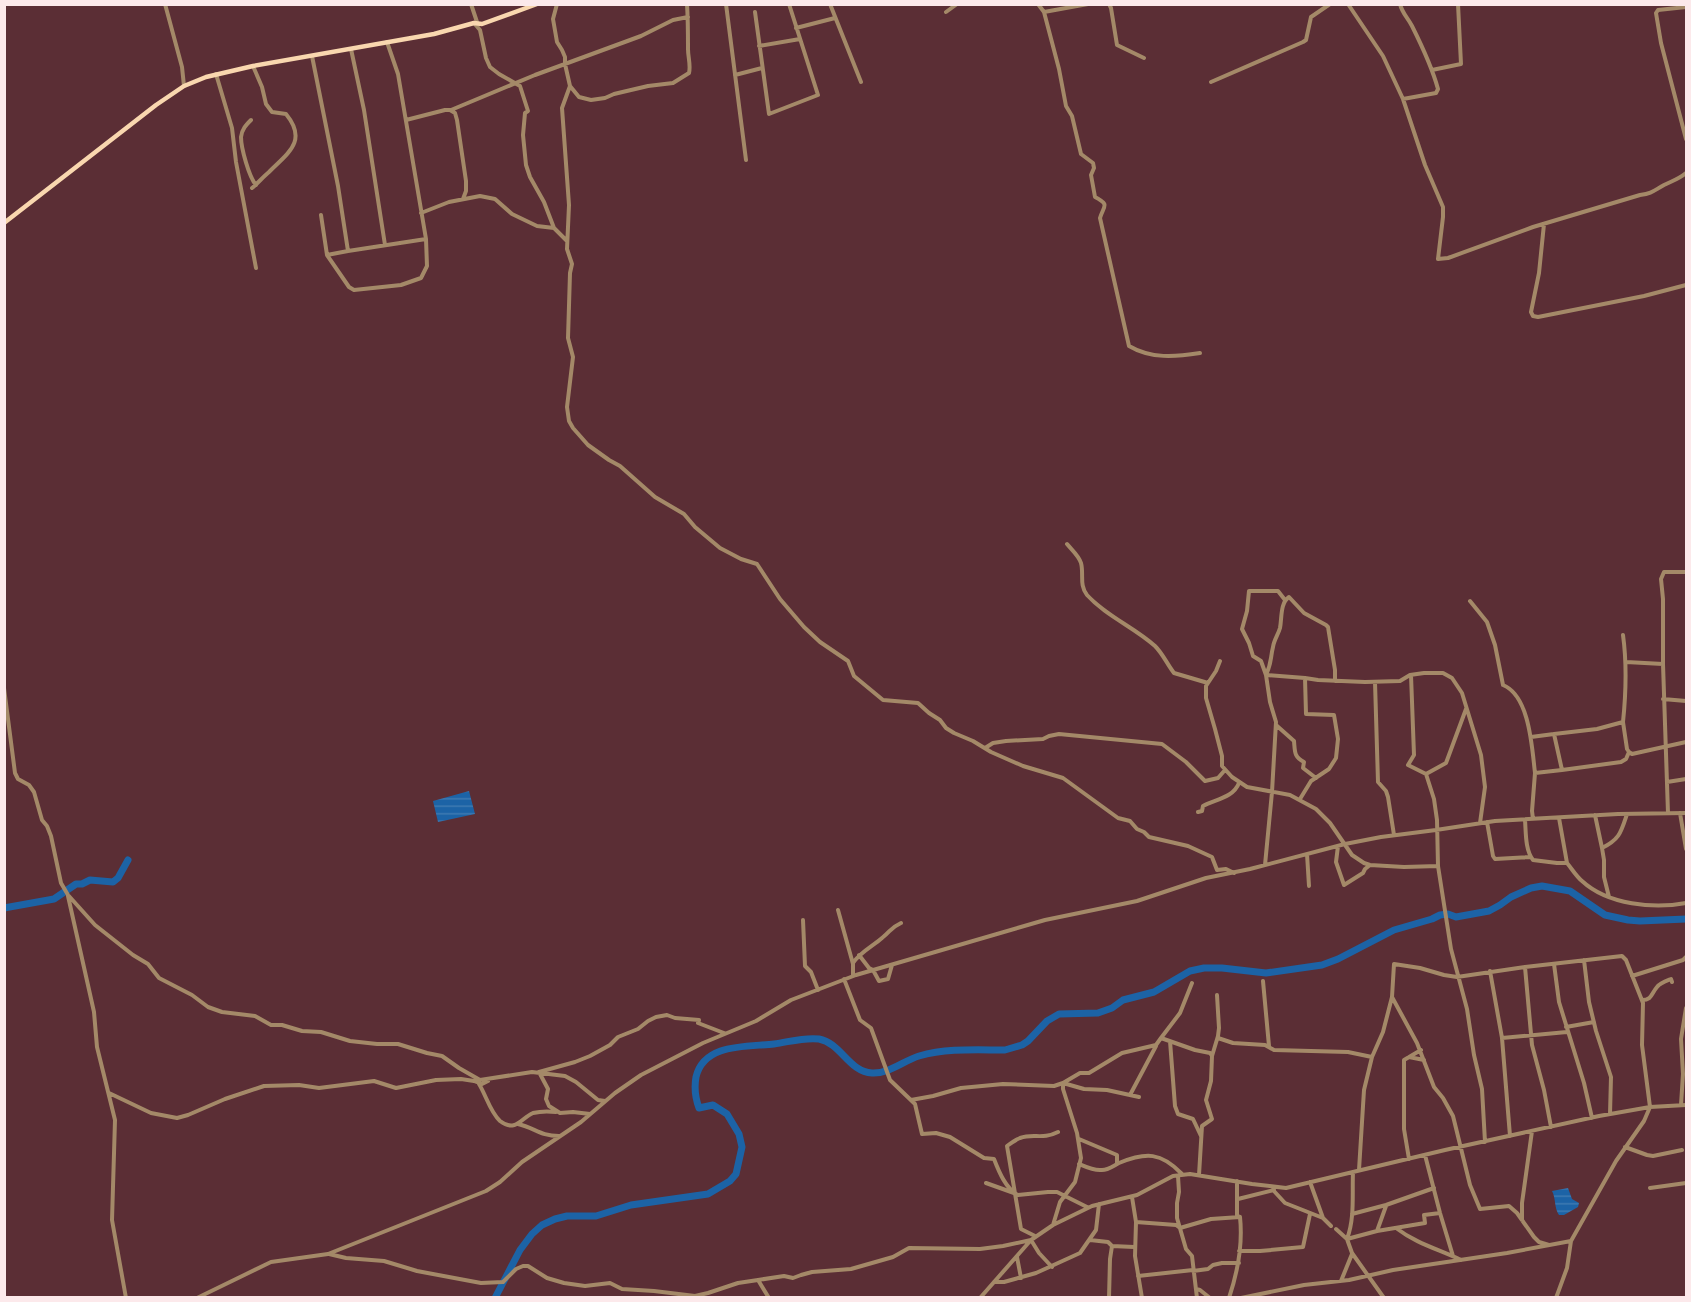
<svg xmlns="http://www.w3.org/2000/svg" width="1691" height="1302" font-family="Arial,sans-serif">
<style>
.water{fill:url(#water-rules)}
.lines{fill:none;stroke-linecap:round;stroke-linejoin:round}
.river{stroke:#1c63a6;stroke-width:7}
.minor{stroke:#a48968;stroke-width:4}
.major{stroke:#f9d7af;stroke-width:4.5}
</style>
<defs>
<pattern id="water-rules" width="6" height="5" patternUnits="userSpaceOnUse" patternTransform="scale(1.5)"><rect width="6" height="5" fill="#1c63a6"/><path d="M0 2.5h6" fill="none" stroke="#3e79b2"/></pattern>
</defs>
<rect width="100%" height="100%" fill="#5b2e35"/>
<path class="water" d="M469 791 475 814 438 822 433 801Z
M1568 1188 1572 1199 1579 1203 1578 1207 1564 1215H1559C1554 1208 1556 1198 1552 1191Z"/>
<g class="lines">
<path class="river" d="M4 908 54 899 76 884H82L90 880 113 882 118 878 128 860
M495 1298 520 1250 532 1234 542 1225 555 1219 567 1216H596L631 1205 708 1194 730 1181 736 1174 742 1147 739 1134 727 1114 713 1105 699 1108C695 1097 694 1088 696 1077 704 1043 747 1047 774 1044 789 1042 804 1037 819 1039 841 1043 849 1072 872 1073 889 1074 903 1061 919 1056 947 1048 976 1050 1005 1050L1022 1045 1028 1041 1047 1021 1059 1014 1098 1013 1112 1008 1123 1000 1154 992 1190 971 1204 968H1222L1266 973 1322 965 1338 959 1394 930 1432 919 1440 915 1448 914 1456 917 1489 911 1500 905 1511 897 1531 888 1542 886 1570 891 1605 915 1628 920 1640 921 1686 919"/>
<path class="minor" d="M165 4 182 67 184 86
M471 4 477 22 474 23 480 30 486 58 490 67 499 74 520 86 528 111 525 113 523 135 526 165 530 177 544 202 554 228 567 241
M557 4 553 19 557 42 562 50 565 57V64L570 86 579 97 591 100 605 98 614 94 648 86 673 83 689 73C691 65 688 58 688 49 688 34 688 19 687 4
M726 4 746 160
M830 4 861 82
M1038 4 1044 12 1088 4
M1109 4 1111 8 1117 45 1144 58
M1348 4 1383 56 1403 99 1425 165 1443 207V217L1438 259 1448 258 1533 227 1640 195C1653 193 1653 191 1664 185 1672 181 1679 179 1686 173
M1400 4C1402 13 1408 18 1412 26 1422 46 1432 67 1438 89L1436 93 1403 99
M1686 7 1658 10 1656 13 1661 43 1686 139
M755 12 769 114 818 95 789 4
M946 12 957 4
M1044 12 1059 69 1066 106 1072 116 1081 154 1093 163 1094 168 1091 175 1095 197C1110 205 1104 205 1100 218L1129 346C1151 359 1175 357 1200 353
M796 28 835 18
M759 46 800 39
M351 49 364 110 385 245
M312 56 338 186 348 251 327 255
M1432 70 1461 64 1458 4
M216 74 232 128 236 162 256 268
M735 75 762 68
M1211 82 1303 42 1306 40 1311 17 1330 4
M570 86 562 108 569 205 567 249 572 264 570 273 568 338 573 357 567 407 569 421 573 428 588 445 609 460 620 466 655 497 684 514 695 527 720 548 741 559 757 564 780 599 804 627 820 642 848 661 854 676 883 700 918 703 929 713 940 720 946 728 954 733 973 741 991 752 1023 766 1063 778 1118 818 1130 821 1137 829 1144 832 1149 837 1188 846 1212 857 1217 870 1226 869 1234 873
M451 110 535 75 641 36 673 20 688 17
M251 120C246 125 242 129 241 137 241 148 249 177 256 185
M406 120 445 110H450L455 113 457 120 466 181V191L463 199
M252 188C258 183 263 177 269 172 288 153 308 141 286 114L272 112 266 104 262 87 253 66
M421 213 449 202 480 196 495 199 512 214 537 226 554 228
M321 215 327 255 349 287 354 290 401 285 421 278 427 266 426 239 398 74 387 42
M1544 224 1539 273 1531 312 1533 316 1538 317 1644 296 1686 285
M348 251 426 239
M1067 544C1072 550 1079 556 1081 563 1084 574 1079 585 1087 595 1106 616 1134 627 1155 646 1163 654 1167 664 1174 673L1208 683
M1470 601 1487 622 1495 645 1503 685C1530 696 1532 749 1535 773
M1220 661 1216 671 1206 686V698L1215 729 1222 756V766L1232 777 1247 787 1290 795 1316 809 1330 823 1352 855 1364 863 1370 865 1404 867 1438 866
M1626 662 1663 664
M1411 675 1414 755 1408 765 1426 774 1434 799 1437 820 1438 866 1451 949 1467 1009 1474 1055 1482 1089 1485 1142
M1305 678 1318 680 1365 682 1400 681 1410 675 1424 673H1443L1452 678 1462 693 1481 755 1485 787 1480 823
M1375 682 1378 782 1386 791 1388 797 1394 835
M4 688 15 773 18 779 29 785 34 792 42 820 47 826 51 836 61 883 68 895 95 925 133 955 148 964 159 978 192 995 208 1007 222 1012 255 1016 271 1025H282L302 1031 321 1032 350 1041 377 1044H398L427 1053 442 1056 459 1068 480 1080 532 1072 565 1076 576 1082 598 1100 605 1101
M1663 699 1686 701
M1623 722 1627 749 1629 752 1632 754 1686 742
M1276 725 1294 741C1295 752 1294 757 1304 762L1303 768 1316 778
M1531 737 1554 734
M985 748 993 743 1006 741 1043 739 1049 736 1059 734 1162 744 1186 762 1205 781 1218 778 1225 770
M1562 770 1621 762 1626 759 1629 752
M1426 774 1446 763 1466 709
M1667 782 1686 779
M1300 799 1311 781 1329 769 1336 758 1338 739 1334 715 1306 714 1305 678 1266 675C1272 662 1270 659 1273 647 1274 640 1278 635 1280 628 1282 618 1280 603 1289 597L1304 613 1326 625 1328 627 1335 670V681
M1198 812 1202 811 1203 806C1216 799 1233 798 1239 783
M1668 813 1663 664V599L1661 579 1664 572H1686
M1680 813 1686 849
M1595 815 1602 848 1604 860V877L1609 897
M1559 818 1567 863
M1533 819 1532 811 1535 773 1562 770 1554 734 1597 729 1623 722C1626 693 1627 664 1623 635
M1525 820C1526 832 1525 850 1533 860L1557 863H1567C1572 869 1576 876 1582 881 1608 905 1654 909 1686 903
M1487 822 1493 856 1495 859 1530 857
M1338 846 1336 862 1344 885 1363 873 1365 869 1370 865
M1602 848C1620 839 1621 832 1627 814
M1307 854 1309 886
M1265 865 1272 792 1276 722 1270 702 1266 675 1261 661 1253 656 1249 643 1242 629 1247 611 1249 591H1278L1285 600
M68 896 94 1012 97 1047 115 1120 112 1220 126 1298
M838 910 853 964V976
M803 920 805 966 811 972 818 990
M859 955 869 968 873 970 879 981 888 979 892 965
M1584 960 1589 1002 1596 1031 1611 1077 1610 1114
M853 963C860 952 873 946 882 938 891 931 890 928 901 923
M1554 964 1559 1002 1584 1083 1592 1118
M1525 967 1532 1045 1544 1090 1551 1127
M1490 971 1502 1038 1510 1136
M1632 976 1683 960 1686 957
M844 979 860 1020 871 1028 890 1080 915 1104 922 1134 936 1133 950 1137 984 1158 994 1159C999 1172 1006 1189 1018 1195L1048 1192H1057L1087 1207
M1263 981 1269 1046
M1392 997 1417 1043 1434 1087 1443 1098 1453 1116 1470 1185 1480 1209 1509 1206 1517 1213 1534 1237 1539 1242 1549 1245
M1642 1000C1652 1000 1651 994 1657 987 1660 983 1666 981 1671 979L1672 982
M1566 1027 1594 1022
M1161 1038 1180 1013 1192 983
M1218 1038 1233 1043 1265 1045 1274 1050 1348 1052 1372 1057
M1502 1038 1567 1032
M1170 1041 1175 1106 1178 1114 1193 1119 1201 1136
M1212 1056 1218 1036 1219 1028 1217 995
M1409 1057 1424 1060
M479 1084C486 1095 490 1112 500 1121 516 1133 521 1118 533 1113 541 1111 548 1111 556 1112
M109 1093 151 1113 177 1118 188 1115 225 1099 264 1086 299 1085 319 1088 374 1081 396 1088 436 1080 461 1079 474 1081 482 1084 488 1081
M1130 1095 1156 1046
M911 1100 933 1096 961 1088 1003 1084 1054 1086 1063 1083 1080 1073H1089L1122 1053 1156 1045 1161 1038 1195 1050 1210 1053 1212 1056 1211 1081 1206 1100 1212 1119 1202 1126 1199 1175
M1681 1105 1683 1074 1681 1039 1686 1008
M590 1114 573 1112 560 1113 549 1106 546 1099 548 1089 539 1072 575 1062 590 1056 610 1045 618 1037 638 1029 648 1021 656 1017 667 1015 675 1018 699 1020 698 1023 724 1033
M518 1124C535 1128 540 1136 559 1136
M1079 1139 1117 1155V1164
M1625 1147 1647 1155 1653 1156 1682 1150
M1425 1155 1440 1213 1453 1256
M1409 1159 1404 1129V1060L1421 1050
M1079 1164C1086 1167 1094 1171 1102 1170 1108 1170 1113 1166 1119 1163 1146 1152 1161 1152 1182 1174
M1178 1176 1179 1192 1177 1203V1218L1186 1249 1192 1256 1197 1298
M1310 1182 1323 1218 1331 1226
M986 1183 1014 1193
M1650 1188 1686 1183
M1273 1190 1285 1203 1323 1218
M1132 1197 1136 1222 1135 1256 1142 1298
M1238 1199 1274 1190
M1352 1214 1386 1205 1434 1188
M1522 1220V1203L1532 1131
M1136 1222 1176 1225 1180 1228 1211 1219 1240 1217
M1053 1225 1060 1202 1075 1182 1081 1158 1077 1133 1063 1089V1083L1084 1089 1107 1090 1139 1097
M1396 1228C1417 1244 1438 1249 1461 1260
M1336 1229 1347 1239 1352 1253 1384 1298
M1377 1231 1386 1206
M1035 1236 1021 1229 1007 1146C1011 1143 1015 1140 1020 1138 1034 1133 1042 1140 1058 1132
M1347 1239 1377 1231 1425 1223 1424 1215 1440 1213
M1347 1239C1355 1218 1352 1194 1353 1172
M1090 1240 1108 1242 1112 1246 1134 1247
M1239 1251H1260L1303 1247 1310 1214
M329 1254 346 1258 384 1261 417 1271 481 1283 503 1282 516 1269 523 1266H528L547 1278 564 1283 585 1286 610 1283 622 1289 654 1291 695 1296 708 1293 738 1283 758 1280 784 1276 793 1278 801 1275 812 1272 851 1269 893 1257 909 1248 980 1249 1003 1246 1031 1240 1039 1253 1052 1267
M1017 1257 1021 1278
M1193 1271 1208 1269 1213 1265 1222 1263H1239
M1138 1276 1193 1270
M758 1280 769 1298
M1341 1281 1352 1254
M994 1282H1004L1036 1273 1080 1253 1096 1230 1099 1204
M1196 1289 1200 1290 1210 1298
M197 1298 271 1262 328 1254 486 1191 500 1182 522 1162 581 1122 615 1093 641 1075 703 1043 756 1021 791 1000 856 975 1045 920 1137 901 1206 878 1250 869 1345 844 1381 837 1436 830 1495 821 1618 814 1686 813
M980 1298 1031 1240 1053 1225 1092 1206 1137 1195 1173 1176 1190 1174 1252 1184 1286 1188 1445 1150 1599 1116 1650 1107 1686 1105
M1109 1298 1110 1259 1112 1246
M1229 1298C1238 1271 1243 1245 1240 1217L1237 1216V1181
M1241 1298 1304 1285 1349 1280 1393 1270 1507 1253 1571 1241 1616 1161 1644 1121 1650 1107 1642 1045 1643 1003 1626 960 1622 956 1525 967 1457 977 1444 975 1420 968 1394 964 1392 997 1383 1032 1372 1057 1364 1090 1359 1170
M1556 1298 1567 1268 1571 1241"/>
<path class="major" d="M4 223 156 105 184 86 206 77 253 66 434 34 474 23 482 24 537 4"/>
</g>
<rect width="1691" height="1302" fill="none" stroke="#fce9eb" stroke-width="12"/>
</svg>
